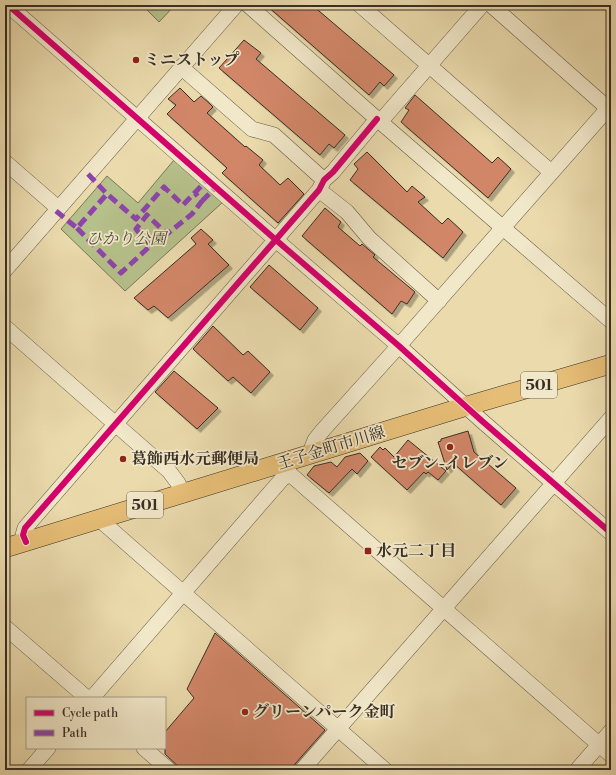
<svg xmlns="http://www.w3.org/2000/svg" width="616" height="775" font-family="'Libre Bodoni','Noto Serif JP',serif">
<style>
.green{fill:#b6c08a;stroke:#777857}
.building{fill:#d18668;stroke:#382f24;filter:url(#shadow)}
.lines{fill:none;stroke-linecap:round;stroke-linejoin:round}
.minor-casing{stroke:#645a46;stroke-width:16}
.major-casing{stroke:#382f24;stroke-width:20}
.minor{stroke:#f1e7c9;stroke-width:15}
.major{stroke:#e5bd76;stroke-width:19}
.quiet{stroke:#8e44ad;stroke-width:5;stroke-dasharray:10 5;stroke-linecap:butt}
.cycleway-casing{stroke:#f1e7c9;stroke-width:8}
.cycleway{stroke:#d6006c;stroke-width:6}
.poi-dot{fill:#8f2418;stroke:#f1e7c9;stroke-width:1.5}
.labels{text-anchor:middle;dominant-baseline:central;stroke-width:3.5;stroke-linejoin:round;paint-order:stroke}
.shield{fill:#f1e7c9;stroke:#706656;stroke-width:1}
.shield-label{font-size:15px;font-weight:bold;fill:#382f24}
.poi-label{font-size:16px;font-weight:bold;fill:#382f24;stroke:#f1e7c9;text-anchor:start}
.park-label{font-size:16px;font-style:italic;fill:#514c38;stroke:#f1e7c9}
.street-label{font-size:16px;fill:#382f24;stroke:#f1e7c9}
</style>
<defs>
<filter id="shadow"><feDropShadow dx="3.5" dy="3.5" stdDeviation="0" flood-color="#0004"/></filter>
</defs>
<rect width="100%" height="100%" fill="#eadaac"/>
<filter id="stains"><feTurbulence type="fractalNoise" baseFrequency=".005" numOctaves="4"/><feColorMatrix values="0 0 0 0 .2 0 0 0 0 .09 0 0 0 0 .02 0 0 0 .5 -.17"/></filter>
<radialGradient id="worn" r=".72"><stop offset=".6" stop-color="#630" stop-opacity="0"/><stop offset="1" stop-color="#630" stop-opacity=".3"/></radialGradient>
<path class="green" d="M142 5H175L159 22Z
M174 160 223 202 125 291 61 229 107 176 138 203Z"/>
<path class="building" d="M266 5H312L394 75 384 86 380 82 369 95Z
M244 40 261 53 256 59 345 135 334 148 329 144 320 155 219 68Z
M180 88 194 102 201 96 210 104 213 107 207 113 245 147 246 146 263 160 259 165 280 185 288 178 304 194 278 223 222 173 227 168 167 114 176 105 168 99Z
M415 95 492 163 498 157 511 169 488 198 401 122 409 110 405 108Z
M367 152 407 192 412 186 425 197 418 202 442 224 448 218 463 232 443 258 350 180 358 169 354 164Z
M325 208 341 222 338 227 360 246 362 244 375 255 373 257 415 292 407 304 401 301 392 314 302 236Z
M201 229 213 240 208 244 229 265 168 318 154 306 148 310 134 298 196 244 191 238Z
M269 265 318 308 300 330 250 287Z
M213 326 243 355 248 351 270 372 251 393 233 377 228 381 193 349Z
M174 371 218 408 197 429 155 392Z
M468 431 474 452 516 488 501 505 453 463 447 470 438 442 441 441V439Z
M408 440 446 471 438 480 428 472 426 474 424 472 407 490 371 457 380 447 383 450 385 448 394 457Z
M360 453 368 461 357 474 352 469 329 493 307 475 314 466 331 462 337 467 345 457Z
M215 633 325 730 295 764 293 770H182L165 754V732L194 698 187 689Z"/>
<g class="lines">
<defs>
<path id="minor" d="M8 5 276 240 399 346 482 421 611 533
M248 5 377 119 611 321
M360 5 551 172
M491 5 611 111
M181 67 252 129 274 135 324 180
M380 122 482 5
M5 162 58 208
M319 190 347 212 369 238 439 301
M5 270 236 5
M5 327 169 471 178 483 183 494
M309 455 315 440 323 430 404 340 611 105
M285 463 290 474 611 755
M99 519 385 770
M26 542 23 535 25 528 319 190 324 180 333 172 377 119
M5 627 87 698
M92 698 282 479 290 474
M144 748 169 770
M29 770 48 748
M302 770 611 418
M577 770 611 731"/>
<path id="major" d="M5 548 467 406 611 364"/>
</defs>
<use href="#minor" class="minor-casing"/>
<use href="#major" class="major-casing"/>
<use href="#minor" class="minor"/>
<use href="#major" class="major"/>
<path class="quiet" d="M88 174 107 194
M202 201 216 187
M56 211 77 228 107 194 136 219 164 187 183 205 207 180
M77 228 121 273 150 246 136 229 147 215 167 234 192 214 202 201 195 193"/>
<defs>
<path id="cycleway" d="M8 5 276 240 399 346 482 421 611 533
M26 542 23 535 25 528 319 190 324 180 333 172 377 119"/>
</defs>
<use href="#cycleway" class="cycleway-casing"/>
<use href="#cycleway" class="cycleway"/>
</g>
<g class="poi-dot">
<circle cx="136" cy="60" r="4"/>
<circle cx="450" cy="447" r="4"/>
<circle cx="123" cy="459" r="4"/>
<rect x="364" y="547" width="8" height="8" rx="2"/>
<circle cx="245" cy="712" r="4"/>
</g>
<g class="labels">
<g class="shield">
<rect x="521" y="372" width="36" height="26" rx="3"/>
<rect x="127" y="492" width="36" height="26" rx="3"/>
</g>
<g class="shield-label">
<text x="539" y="385">501</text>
<text x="145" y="505">501</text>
</g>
<g class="poi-label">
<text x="144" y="60">ミニストップ</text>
<text x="131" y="459">葛飾西水元郵便局</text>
<text x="450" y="463" text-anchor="middle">セブン-イレブン</text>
<text x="376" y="551">水元二丁目</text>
<text x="253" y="712">グリーンパーク金町</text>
</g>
<g class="park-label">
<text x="126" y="239">ひかり公園</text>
</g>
<g class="street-label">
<text transform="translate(331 448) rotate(-17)">王子金町市川線</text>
</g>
</g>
<rect width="616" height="775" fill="none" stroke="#eadaac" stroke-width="20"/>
<rect x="6" y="6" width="604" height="763" fill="none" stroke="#382f24" stroke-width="2"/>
<rect x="10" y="10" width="596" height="755" fill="none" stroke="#382f24"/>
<rect x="26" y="697" width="140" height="52" fill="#f1e7c9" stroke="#a79d87"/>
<rect x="34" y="710" width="20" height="6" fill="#d6006c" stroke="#a79d87"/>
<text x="62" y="717" font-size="12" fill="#382f24">Cycle path</text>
<rect x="34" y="730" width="20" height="6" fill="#8e44ad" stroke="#a79d87"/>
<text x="62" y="737" font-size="12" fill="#382f24">Path</text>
<rect width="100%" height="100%" filter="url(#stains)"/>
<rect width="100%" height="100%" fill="url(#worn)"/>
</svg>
